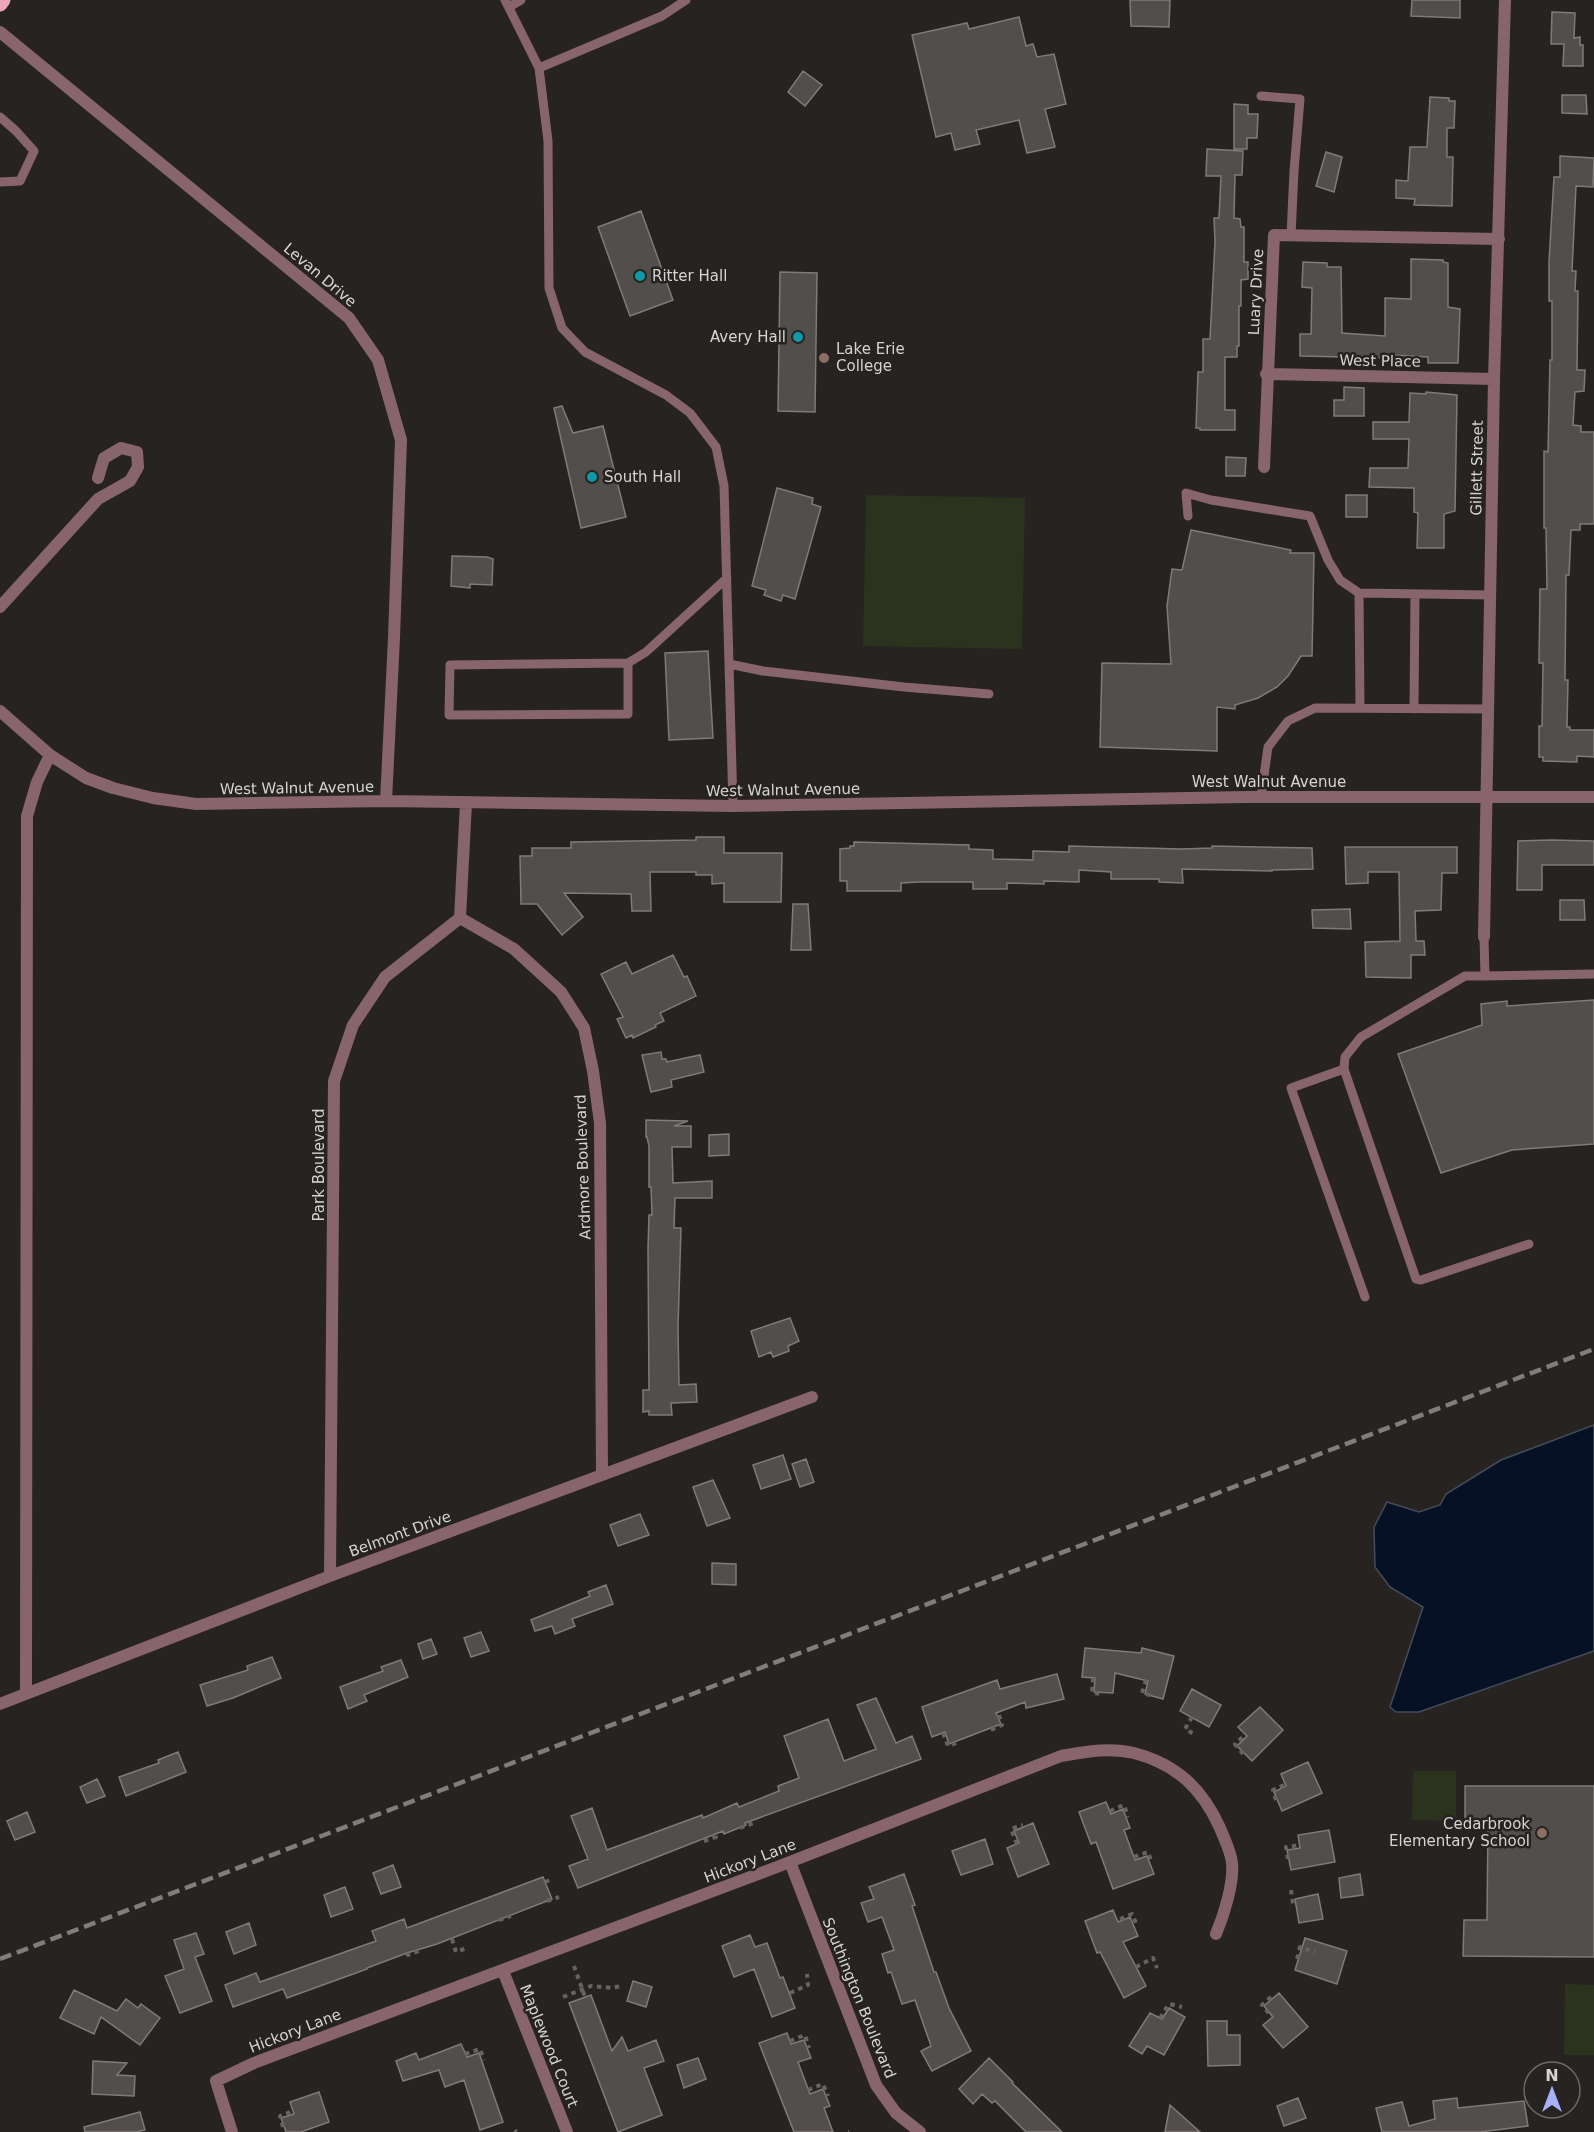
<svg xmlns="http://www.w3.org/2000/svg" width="1594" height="2132" font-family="'DejaVu Sans',sans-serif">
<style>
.green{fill:#2b331f}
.water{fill:#071126;stroke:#454c5a;stroke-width:1.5}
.building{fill:#524e4b;stroke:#807b79;stroke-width:1.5}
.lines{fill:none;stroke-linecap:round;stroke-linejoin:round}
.path{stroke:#666462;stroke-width:4;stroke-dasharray:4.5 4.5;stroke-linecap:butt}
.lane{stroke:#88646d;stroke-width:9}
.street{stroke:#88646d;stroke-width:12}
.primary{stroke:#eea5b7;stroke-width:15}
.rail{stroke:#807e7c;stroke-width:4.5;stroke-dasharray:12 6;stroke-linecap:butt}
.culture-dot{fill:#0f9aa8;stroke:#262321;stroke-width:2}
.education-dot{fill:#8d6e63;stroke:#262321;stroke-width:2}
.labels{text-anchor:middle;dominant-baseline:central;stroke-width:5;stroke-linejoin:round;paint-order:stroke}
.street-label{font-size:15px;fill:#d6d4d2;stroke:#262321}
.poi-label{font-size:15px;fill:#d6d4d2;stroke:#262321;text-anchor:start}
</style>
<rect width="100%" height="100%" fill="#262321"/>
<path class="green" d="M866 495 1025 498 1022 649 863 646Z
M1413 1771H1456V1821L1412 1820Z
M1565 1984 1594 1985V2055H1564Z"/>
<path class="water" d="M1594 1425V1651L1419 1712H1396L1390 1707 1423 1607 1390 1587 1375 1567 1374 1527 1387 1502 1419 1512 1440 1505 1446 1494 1501 1460Z"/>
<path class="building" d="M1130 0H1170L1169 27 1131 26Z
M1412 0H1460V18L1411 16Z
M1552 12 1575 13 1574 38 1580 37V45H1583V66H1563L1564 44H1551Z
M1019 17 1026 46 1033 44 1037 57 1054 54 1066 104 1045 109 1055 147 1027 153 1019 120 976 130 980 144 955 150 951 133 936 137 912 35 967 23 969 29Z
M803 71 822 85 805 106 788 92Z
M1562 95H1586L1587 114 1562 113Z
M1430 97 1449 98V101H1455L1454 128H1447V157H1453L1452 206 1414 205 1415 199 1396 198V180L1408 181 1410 147H1427Z
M1234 104 1248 105V114H1258L1257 138H1247V149H1234Z
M1207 149 1243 151 1242 175H1235L1234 218 1240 219 1241 227H1244V262H1248V279L1241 280V306H1239V346H1237V357H1225V410H1235V430H1200V428H1196L1198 372H1203V339H1210L1215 242 1214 218H1219L1221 176H1206Z
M1326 152 1342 157 1334 192 1316 186Z
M1560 156 1594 158 1593 187 1576 186 1572 271H1576L1575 291H1578L1577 370H1585L1584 391 1575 392 1573 425 1581 426V432H1594V524H1580V530H1571L1569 575H1566L1565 680H1568L1567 727H1570V730H1594V757L1577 756V762L1543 761V757H1539V726H1542L1543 663H1539L1540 589H1547L1546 528H1544V451L1548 452 1550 360H1552V301H1549V262L1554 177H1560Z
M641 211 673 300 630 316 598 227Z
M1411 259 1443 260V262L1448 263V307L1460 309 1458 363H1428V357L1392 355V358L1300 356V334H1311L1312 288 1302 287 1303 262 1327 263V267H1341L1342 333 1385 336V298L1411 299Z
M780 272 817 273 815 412 778 411Z
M1344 387 1364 388V416H1334V400H1344Z
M1426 392 1457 395 1455 511 1444 514V548H1417L1418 513 1414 512V488L1369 487 1370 468H1408L1409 439H1373V422H1409L1410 393 1426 394Z
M562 406 573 433 603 426 626 517 581 528 554 408Z
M1226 457 1246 458 1245 476H1226Z
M777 488 813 498 812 504 821 507 795 599 783 595 781 601 764 595 766 590 752 586Z
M1346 495H1367V517H1346Z
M1191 530 1291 550 1290 553H1314L1312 656H1301L1288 676 1277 687 1258 698 1235 705V709L1217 707V751L1100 747 1102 663 1171 664 1167 606 1172 569 1182 570Z
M452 556 487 557 493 559 492 585 470 584V588L451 586Z
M708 651 713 738 669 740 665 653Z
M696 837H724V853H782L781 902H724V883L712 884V875H696V872H650L651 911H632L631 894 564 893 583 917 562 935 537 904H521L520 856H532V848H571V842L696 840Z
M1551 840 1594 841V865H1542V890H1517L1518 841Z
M854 842 969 845V849L993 850V859L1033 860V851L1069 852V846L1182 849 1212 848V846L1312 848 1313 869 1272 870V871L1182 869 1183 883 1159 882V879H1111V872L1079 870V882L1044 881V884L1007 883V889H973V882H919L901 883V891H847V881H840V849L850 848V846H854Z
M1345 847H1457V873H1442L1441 910 1415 911 1416 941H1424L1425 955H1411V978L1366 977 1365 942 1400 941 1399 872H1368V883L1346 884Z
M1560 900H1584L1585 920H1560Z
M793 904H808L811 950H791Z
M1350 909 1351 929 1313 928 1312 910Z
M673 955 684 977 687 976 696 996 660 1013 664 1021 655 1025 656 1027 633 1038 632 1035 626 1038 617 1019 623 1017 601 974 626 962 632 974Z
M1594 1000V1144L1512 1150 1441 1173 1398 1054 1482 1025 1481 1004 1507 1001V1006Z
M661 1052 662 1059H666L667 1062 700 1055 704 1072 671 1080 672 1087 651 1092 642 1055Z
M646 1120 688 1121 674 1126H691V1147H672L673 1183 712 1181V1198H675L674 1228H681L678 1327 679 1385 696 1384 697 1402 671 1403 672 1415H649V1411L643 1412V1390H649L648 1249 649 1215H652L651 1187H649V1146L647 1137H646Z
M729 1134V1155L709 1156V1135Z
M790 1318 799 1341 788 1346 789 1351 773 1357 771 1352 759 1357 751 1331Z
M783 1455 791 1479 761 1489 753 1465Z
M806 1459 814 1482 800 1487 792 1464Z
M713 1480 730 1518 707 1526 693 1487Z
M640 1514 649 1535 618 1546 610 1525Z
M712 1563 736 1564V1585L712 1584Z
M606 1585 613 1604 572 1619 575 1626 555 1634 552 1626 535 1631 531 1620 590 1596 588 1592Z
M481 1632 489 1651 471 1657 464 1638Z
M431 1639 437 1654 423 1659 418 1644Z
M1085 1648 1141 1653 1142 1648 1174 1656 1163 1699 1145 1694 1148 1681 1115 1673 1113 1693 1094 1692 1095 1678 1082 1677Z
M272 1657 281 1678 233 1698 207 1706 200 1685 248 1670 247 1666Z
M401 1660 408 1677 364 1695 367 1701 348 1709 340 1687 383 1671 381 1667Z
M1057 1674 1064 1699 1026 1708 1025 1702 996 1713 1001 1724 949 1744 945 1732 932 1737 922 1707 997 1680 1000 1689Z
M1192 1689 1221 1705 1209 1727 1180 1711Z
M876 1698 896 1743 912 1736 921 1759 745 1823 746 1825 724 1834 723 1831 578 1888 569 1866 588 1859 571 1816 592 1808 607 1850 702 1815 703 1818 737 1803 739 1807 779 1791 778 1786 799 1778 784 1736 828 1719 844 1761 876 1749 857 1705Z
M1260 1707 1283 1730 1252 1761 1237 1746 1247 1736 1238 1727Z
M178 1752 186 1772 126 1796 119 1777 159 1763 158 1760Z
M1308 1762 1322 1793 1282 1811 1274 1792 1286 1786 1281 1774Z
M97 1779 105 1796 87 1803 80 1787Z
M1465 1786H1594V1957L1463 1956 1464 1920H1487L1488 1822 1465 1821Z
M1106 1802 1111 1814 1123 1809 1130 1828 1124 1830 1135 1860 1147 1856 1154 1874 1113 1889 1096 1842 1091 1844 1079 1812Z
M27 1812 35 1832 15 1840 7 1821Z
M1033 1823 1049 1864 1018 1877 1007 1848 1019 1843 1014 1831Z
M1329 1830 1335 1862 1291 1870 1287 1850 1300 1848 1298 1835Z
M985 1839 993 1864 961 1875 952 1851Z
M393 1865 401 1887 381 1894 373 1873Z
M904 1874 915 1905 912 1906 934 1972H936L949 2008 971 2051 932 2071 921 2051 931 2046 915 2000 902 2004 891 1972 888 1973 882 1954 894 1950 882 1917 868 1922 861 1903 874 1899 869 1887Z
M1360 1874 1363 1895 1341 1898 1339 1878Z
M543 1877 552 1899 437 1944 407 1953 367 1968V1969L287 1998 283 1989 233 2007 225 1985 256 1973 260 1982 376 1941 372 1931 404 1919 407 1928Z
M345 1887 353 1909 331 1917 324 1895Z
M1318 1894 1323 1919 1299 1923 1295 1899Z
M1113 1910 1118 1922 1130 1917 1138 1936 1123 1942 1146 1986 1124 1998 1100 1952 1097 1953 1085 1921Z
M249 1923 256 1945 234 1954 226 1932Z
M196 1933 204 1954 195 1957 212 2001 180 2013 165 1976 184 1969 174 1940Z
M750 1935 755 1947 767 1943 780 1978 783 1977 795 2008 772 2017 754 1969 734 1977 722 1946Z
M1305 1938 1347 1951 1337 1984 1295 1970Z
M633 1981 652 1987 646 2007 627 2001Z
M74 1990 117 2011 126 1999 138 2008 141 2004 160 2018 140 2045 101 2017 94 2034 60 2018Z
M1279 1993 1308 2027 1283 2048 1263 2025 1273 2017 1264 2006Z
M591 1995 612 2051 622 2037 628 2051 656 2040 664 2061 644 2068 662 2115 618 2132 569 2003Z
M1169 2008 1185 2017 1164 2055 1147 2046 1142 2054 1129 2046 1150 2013 1162 2019Z
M1207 2021H1227V2035H1240V2065L1208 2066Z
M787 2033 791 2044 804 2040 811 2058 798 2062 810 2094 823 2089 830 2106 824 2108 833 2132H794L759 2043Z
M461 2044 467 2057 479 2053 503 2122 480 2130 464 2080 445 2087 439 2070 403 2081 396 2061 416 2053 419 2060Z
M698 2058 706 2079 684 2088 677 2065Z
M989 2058 1013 2082 1012 2083 1062 2132H1026L995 2101 992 2103 982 2094 973 2104 959 2089Z
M93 2061 127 2063 117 2075 135 2076 134 2096 92 2094Z
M319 2092 329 2122 301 2132H286L281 2118 294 2114 290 2102Z
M1298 2098 1306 2118 1284 2126 1277 2106Z
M1457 2098 1458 2108 1524 2101 1528 2126 1480 2132H1382L1376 2108 1402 2102 1409 2126 1435 2119 1433 2101Z
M1170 2105 1200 2132H1165Z
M140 2112 145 2130 136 2132H85L84 2127Z"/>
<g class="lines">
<path class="path" d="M1093 1678 1092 1693 1104 1694
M1146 1680 1142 1693 1153 1696
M1192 1717 1185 1729 1196 1735
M991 1730 1002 1725 998 1712
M943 1733 948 1746 959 1742
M1243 1754 1235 1744 1245 1735
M1276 1800 1273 1790 1286 1784
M1110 1811 1124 1805 1128 1817
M740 1828 756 1822
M704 1841 716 1837 714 1833
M1017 1844 1011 1829 1023 1825
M1134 1857 1148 1852 1152 1863
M1288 1859 1286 1847 1300 1845
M545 1882 553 1879
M1291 1890 1293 1904 1295 1903
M547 1901 559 1897
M1120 1919 1132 1914 1137 1925
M499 1920 511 1916
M452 1939 456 1952 467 1948
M407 1953 408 1955 422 1950
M1297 1959 1300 1947 1315 1952
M574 1966 585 1997
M1136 1967 1153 1958 1157 1968
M790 1993 808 1985 807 1974
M563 1997 591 1986 613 1988 620 1986
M1271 1997 1262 2005 1272 2017
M1160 2018 1169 2004 1182 2007
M790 2041 805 2035 809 2048
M465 2054 480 2049 484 2060
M808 2090 823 2084 828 2096
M283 2127 280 2116 293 2111
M515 2130 516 2132
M848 2132H849"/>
<path class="lane" d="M505 0 539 68 548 141 549 288 562 328 585 352 666 395 690 413 716 447 724 486 733 806
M509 7 521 0
M539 68 662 16 686 0
M1261 96 1300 99 1294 171 1291 236
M0 117 16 131 34 151 20 181 0 182
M1188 516 1186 493 1211 500 1310 516 1328 560 1340 580 1359 593 1490 595
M1359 593 1360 708
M628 663V714L449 715 450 665 628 663 646 652 727 578
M729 664 763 671 904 687 989 694
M1414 709 1415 594
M1261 797 1268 747 1288 721 1315 708 1488 709
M1484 937 1485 976H1465L1361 1037 1345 1057 1344 1069 1416 1279 1421 1280 1529 1244
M1485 976 1594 974
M1344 1069 1291 1088 1365 1297"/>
<path class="street" d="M0 32 349 318 378 360 401 440 394 638 386 801
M1266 374 1494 379
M1264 467 1274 235 1499 239
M0 607 98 499 130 481 138 467 137 452 121 448 104 458 98 478
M0 711 50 755 86 778 113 788 153 798 196 804 386 801 733 806 1246 797H1594
M460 918 514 949 561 992 584 1028 593 1071 600 1123 602 1475
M1484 937 1494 379 1505 0
M330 1576 334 1081 353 1025 385 977 460 918 466 803
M26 1694 27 816 37 782 50 755
M0 1704 330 1576 812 1397
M790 1862 876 2085 896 2113 920 2132
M503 1971 567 2132
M232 2132 216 2081 254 2063 777 1867 1061 1756C1085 1752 1109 1747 1134 1753 1176 1764 1202 1788 1220 1828 1224 1838 1231 1852 1232 1863 1234 1883 1224 1915 1216 1934"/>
<path class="primary" d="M0 4 3 0"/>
<path class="rail" d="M0 1959 1594 1349"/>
</g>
<g class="culture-dot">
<circle cx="640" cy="276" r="6"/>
<circle cx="798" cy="337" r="6"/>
<circle cx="592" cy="477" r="6"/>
</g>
<g class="education-dot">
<circle cx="824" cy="358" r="6"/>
<circle cx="1542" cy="1833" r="6"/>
</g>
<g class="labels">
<g class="street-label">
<text transform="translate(320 275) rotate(40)">Levan Drive</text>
<text transform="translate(1256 292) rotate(-87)">Luary Drive</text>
<text transform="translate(1380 361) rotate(1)">West Place</text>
<text transform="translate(1477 468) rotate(-89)">Gillett Street</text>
<text x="1269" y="782">West Walnut Avenue</text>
<text transform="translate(297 788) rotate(-1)">West Walnut Avenue</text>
<text transform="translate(783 790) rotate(-1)">West Walnut Avenue</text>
<text transform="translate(319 1165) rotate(-90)">Park Boulevard</text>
<text transform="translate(583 1167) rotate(-92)">Ardmore Boulevard</text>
<text transform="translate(400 1534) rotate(-20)">Belmont Drive</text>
<text transform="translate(750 1861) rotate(-21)">Hickory Lane</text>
<text transform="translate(859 1998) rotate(68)">Southington Boulevard</text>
<text transform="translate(295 2031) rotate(-21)">Hickory Lane</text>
<text transform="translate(549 2046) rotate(68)">Maplewood Court</text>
</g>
<g class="poi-label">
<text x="652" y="276">Ritter Hall</text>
<text x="786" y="337" text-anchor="end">Avery Hall</text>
<text x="836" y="349">Lake Erie<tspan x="836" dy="17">College</tspan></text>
<text x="604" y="477">South Hall</text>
<text x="1530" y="1824" text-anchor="end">Cedarbrook<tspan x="1530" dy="17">Elementary School</tspan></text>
</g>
</g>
<g transform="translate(1552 2090)"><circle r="28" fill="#262321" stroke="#6c6a68" stroke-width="1.5"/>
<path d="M0-4.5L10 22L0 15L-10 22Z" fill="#a9b0fc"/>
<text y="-9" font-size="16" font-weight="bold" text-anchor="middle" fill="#d6d4d2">N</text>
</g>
</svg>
